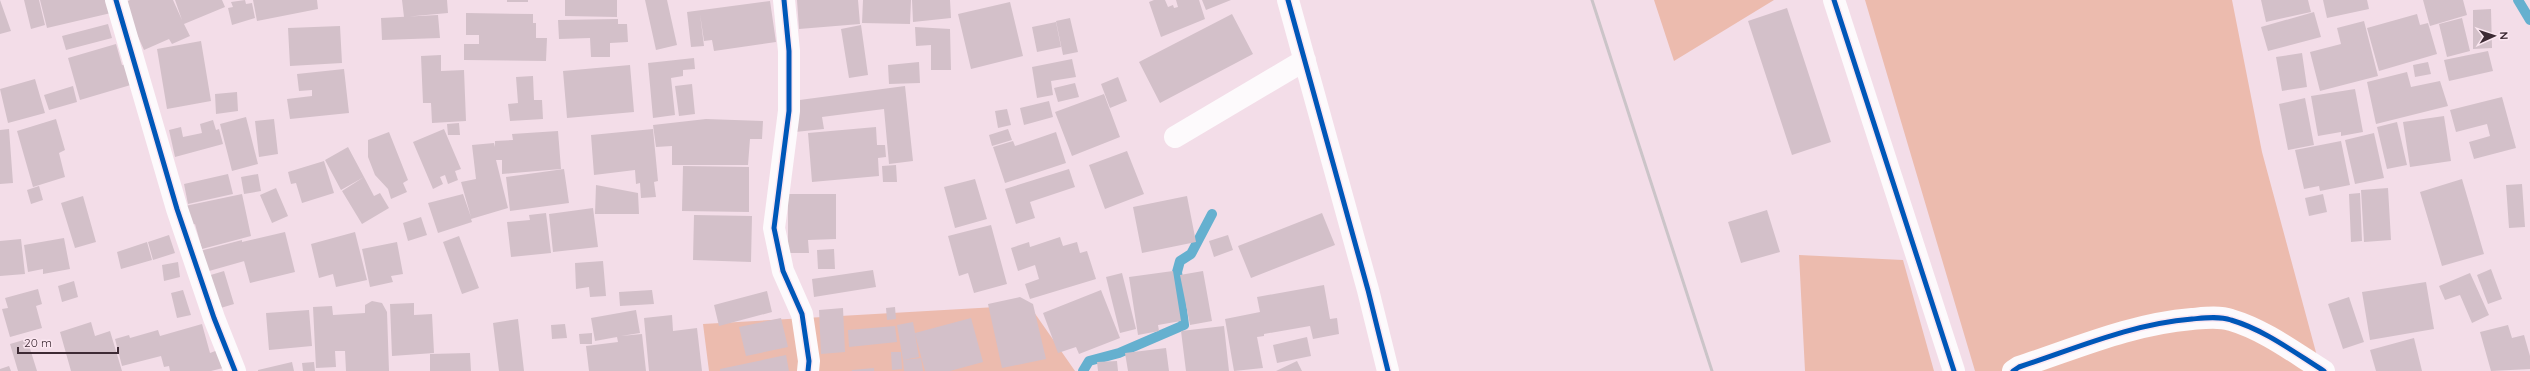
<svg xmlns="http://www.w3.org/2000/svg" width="2530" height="371" font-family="Quicksand,sans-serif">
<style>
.green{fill:#ecbbae}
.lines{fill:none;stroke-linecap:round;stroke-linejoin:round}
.stream{stroke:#65b0cf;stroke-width:10}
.building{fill:#d3c0c9}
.minor{stroke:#fdfafc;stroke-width:22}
.rail{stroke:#cbc4c8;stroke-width:3}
.cycleway-casing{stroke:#fce7f1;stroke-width:8}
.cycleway{stroke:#0057b8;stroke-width:5}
</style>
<rect width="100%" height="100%" fill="#f3dde8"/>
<path class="green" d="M1654 0H1774L1674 61Z
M1865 0H2232L2262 152 2321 371H1975Z
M1799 255 1903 260 1934 371H1805Z
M1029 305 1075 371H709L703 324Z"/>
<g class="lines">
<path class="stream" d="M2518 0 2530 20
M1083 371 1089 361 1119 353 1184 325 1177 272 1180 261 1191 254 1212 214"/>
</g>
<path class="building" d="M0 0 11 31 0 34Z
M24 0H39L45 25 31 29Z
M40 0H108L111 13 47 28Z
M130 0H173L182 20 175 0H222L225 7 184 24 190 36 172 44 169 39 144 50 123 3Z
M245 0 246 4 252 3 255 18 232 25 228 8 233 7 231 2Z
M253 0H317L318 9 257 21Z
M402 0H447L448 13 404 17Z
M507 0H528V2H507Z
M565 0H617V17L565 16Z
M645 0H667L677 45 656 50Z
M797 0H858L860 24 799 29Z
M863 0H911L910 24 862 23Z
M912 0H950L951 18 913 22Z
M1154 0H1165L1168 7 1173 5 1174 8 1178 7 1176 0H1199L1205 19 1161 37 1149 2Z
M1202 0H1231L1206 10Z
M2261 0H2308L2311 12 2266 22Z
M2323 0H2367L2369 9 2327 18Z
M2423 0H2463L2467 15 2430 26Z
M770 1 776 42 714 51 712 40 704 41 700 14 704 46 691 47 687 12Z
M1010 2 1023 56 971 69 958 14Z
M1787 8 1831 142 1792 155 1748 21Z
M2491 9 2492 48 2473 49V10Z
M2314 12 2321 37 2268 51 2261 27Z
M466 13 533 14V23H536V38H547L546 61 464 60V44H479V35H466Z
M1232 14 1253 54 1160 103 1139 62Z
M2417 14 2420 25 2428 23 2437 54 2379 71 2367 28Z
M438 15 440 38 382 40 381 18Z
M1070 18 1078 52 1063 55 1056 21Z
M2462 18 2470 51 2447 57 2439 24Z
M618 19V24H627L628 42 610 43V57H591L590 38 559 39 558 20Z
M2364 21 2378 76 2320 91 2310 52 2341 44 2337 28Z
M1056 22 1061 47 1037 52 1032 27Z
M108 24 112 38 66 50 62 36Z
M861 25 868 75 849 78 841 29Z
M340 26 342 63 290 66 288 28Z
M915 27 950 29 951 70H931V45L916 46Z
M201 41 211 101 167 109 157 49Z
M116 44 122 65 128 64 134 84 80 100 68 58Z
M2488 51 2493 71 2449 81 2444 60Z
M2302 53 2307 87 2282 91 2276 57Z
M441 55V71L464 70 466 121 432 123 431 103H423L421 56Z
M694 58 695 69 683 70V76L671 78 675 115 653 118 648 63Z
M1072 59 1076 77 1051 81 1053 95 1037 98 1032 67Z
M919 62 920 83 889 84 888 65Z
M2428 62 2431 74 2415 77 2413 65Z
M630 65 634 112 567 118 563 71Z
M344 69 349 113 290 119 287 99 312 96V90L299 91 297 74Z
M2407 72 2411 87 2440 81 2448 106 2376 124 2367 82Z
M533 76 534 100H542L543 119 510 121 508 104 518 103 516 77Z
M1118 77 1127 101 1110 108 1101 84Z
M35 79 45 113 8 123 0 89Z
M1075 83 1079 97 1058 102 1054 88Z
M692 84 695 114 679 116 675 86Z
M73 86 77 102 49 110 44 95Z
M905 86 913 161 889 164 884 109 822 117 824 129 795 132 792 101Z
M2355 89 2363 132 2341 136V132L2318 136 2311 96Z
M237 92 238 111 216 114 215 94Z
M1104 94 1120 137 1072 156 1055 112Z
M2502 97 2516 148 2474 159 2469 142 2490 136 2487 124 2456 132 2450 110Z
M2305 98 2314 145 2288 150 2279 104Z
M1049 101 1053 117 1024 125 1020 108Z
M1007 109 1011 125 998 128 995 111Z
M2444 116 2451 161 2410 167 2403 122Z
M246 117 258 164 232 171 220 124Z
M56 119 65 150 59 153 65 177 33 187 17 131Z
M274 119 278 154 259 157 255 121Z
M706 119 763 121 762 139H750L748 165H672V146L656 147 653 125Z
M213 120 216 130 219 129 223 144 175 157 169 130 181 127 183 137 202 133 200 124Z
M2397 122 2407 165 2387 169 2377 127Z
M459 123 460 135H448L447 124Z
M876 127 877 145H885L886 157 878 158 879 176 812 182 808 133Z
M9 129 13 183 0 184V130Z
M444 129 461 169 455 171 458 180 448 184 445 175 440 177 443 184 433 189 413 142Z
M653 129 658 181 654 182 656 197 641 198 640 183 636 184 635 170 594 175 591 135Z
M1008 129 1012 140 992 146 989 135Z
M558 131 561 169 502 174V160H496L508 208 471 219 472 222 438 233 428 203 463 194 471 217 461 182 476 179 472 145 494 143 495 147V141L513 140 512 134Z
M389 132 408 180 403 183 407 192 391 199 388 189 375 175 368 157V140Z
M1056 132 1066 163 1005 183 993 147 1013 141 1015 146Z
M2374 133 2384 178 2355 184 2345 140Z
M2341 141 2350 185 2320 191 2319 186 2304 189 2295 150Z
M348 147 364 177 341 190 325 160Z
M1127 151 1144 194 1105 209 1089 165Z
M324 161 334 193 302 203 296 183 291 184 288 172Z
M896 165 897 182H883L882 166Z
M683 166 749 167V212L682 211Z
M564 169 569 203 510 211 506 177Z
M1069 169 1075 187 1030 202 1035 218 1016 224 1005 189Z
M228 174 233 194 188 204 184 184Z
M258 174 261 191 244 194 241 177Z
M364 177 374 196 380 193 389 208 362 224 342 191Z
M975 179 987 219 955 228 944 187Z
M2462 179 2484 254 2442 266 2420 192Z
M2522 184 2525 227 2509 228 2506 185Z
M596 185 638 193 639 214H595Z
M39 186 43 200 31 204 27 190Z
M276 188 288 216 272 223 260 195Z
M2388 188 2391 240 2364 242 2361 190Z
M2360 193 2362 241 2351 242 2349 194Z
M242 194 251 236 202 249 195 224 190 226 185 206Z
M788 194H836V239L808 240 809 253H788Z
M2323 194 2327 212 2309 216 2305 198Z
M83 196 96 242 75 248 61 203Z
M1187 196 1196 242 1142 253 1133 207Z
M593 208 598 247 553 252 549 214Z
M1767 210 1780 252 1741 263 1728 222Z
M546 213 551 253 511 257 507 222 530 220 529 215Z
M1322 213 1335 245 1251 278 1238 246Z
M694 215 752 216 751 262 693 260Z
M421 217 427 235 408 241 403 223Z
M991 225 1007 284 974 293 968 273 959 276 948 236Z
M285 232 295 272 250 283 244 261 248 260 202 273 196 252 242 240V242Z
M355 232 367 280 336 287 333 274 319 278 311 244Z
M169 235 175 253 153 260 148 242Z
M1228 235 1233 250 1214 257 1209 241Z
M459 236 479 288 462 294 443 242Z
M1060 237 1063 246 1077 242 1080 253 1087 251 1096 279 1030 299 1025 284 1039 279 1035 265 1018 271 1011 248 1029 242 1030 247Z
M64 238 70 269 43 274V269L28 272 24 245Z
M21 239 25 274 0 276V241Z
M147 242 152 260 121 269 117 252Z
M397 242 403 274 391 276 393 282 370 287 362 249Z
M834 249 835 269H818L817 250Z
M603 261 606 296 590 297 589 287 576 289 575 263Z
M178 262 180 277 164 281 162 265Z
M2491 269 2502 299 2488 304 2477 275Z
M873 270 876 287 814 297 812 279Z
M224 271 234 304 214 310 204 277Z
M1173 271 1181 321 1158 325 1159 331 1138 335 1129 277Z
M1203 271 1212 321 1190 325 1180 275Z
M1122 273 1136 329 1120 333 1106 277Z
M2470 273 2489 315 2472 323 2460 295 2445 300 2439 286Z
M74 281 78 297 62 302 58 286Z
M2426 282 2434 329 2370 340 2362 292Z
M1324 285 1330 319 1337 318 1339 334 1313 339 1310 326 1264 334V336L1257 337 1263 368 1234 371 1225 319 1260 312 1257 297Z
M38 289 42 304 36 306 42 328 10 337 2 309 8 308 5 298Z
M183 290 191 315 177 318 171 293Z
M652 290 654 304 620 306 619 292Z
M1101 290 1120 338 1079 354 1076 347 1058 353 1043 313Z
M767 291 772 312 719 326 714 305Z
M1020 297 1033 304 1046 359 1002 368 988 304Z
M2349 297 2364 342 2343 349 2328 304Z
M372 301 382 303 387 312 389 371H346L345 351H335L336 367 316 368 313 307 332 306 333 315 365 313V305Z
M414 303V315L432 314 434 353 392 356 390 304Z
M895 307 896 319 887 320 886 308Z
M843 308 845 352 821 354 819 310Z
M309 310 312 346 269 350 266 313Z
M636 310 640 333 621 336 642 334 646 371H589L586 346 618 342 617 337 595 341 591 318Z
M672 315 673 331 697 328 702 371H649L644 318Z
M781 318 788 347 746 356 739 327Z
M971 318 983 362 950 371H925L915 334 919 357 903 360 897 325 913 322 915 333Z
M518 319 524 371H499L493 323Z
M91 322 95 336 110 331 122 371H71L60 332Z
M202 324 210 353 218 350 223 368 211 371H170L169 366 164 367 161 356 122 366 115 339 129 335 130 338 158 330 160 336Z
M565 324 567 338 552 339 551 325Z
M2508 325 2512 338 2524 335 2530 356V369L2491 371 2480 332Z
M895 326 897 342 849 347 848 330Z
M1224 326 1229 371H1186L1181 331Z
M592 333V344H580L579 334Z
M1307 337 1311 356 1277 363 1273 345Z
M2414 338 2422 371H2376L2370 350Z
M27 339 37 371H18L10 344Z
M1166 348 1169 371H1128L1125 353Z
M891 352H901L902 369 892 370Z
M470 353 471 371H430V354Z
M786 355 789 371H720V369Z
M921 358 923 371H904L903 360Z
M1117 361 1118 371H1098L1097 362Z
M1297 361 1302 371H1276Z
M292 362 294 371H258V370Z
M314 362 315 371H303L302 363Z
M9 366 11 371H0V369Z
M874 368V371H852V370Z"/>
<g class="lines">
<path class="minor" d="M116 0 177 209 214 318 235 371
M784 0 789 51V111L774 228 783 271 802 314 809 361 808 371
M1288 0 1368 290 1388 371
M1834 0 1954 371
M1175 137 1305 60
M2013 371 2019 367C2077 348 2131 324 2192 319 2204 318 2219 316 2231 320 2265 330 2295 353 2324 371"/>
<path class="rail" d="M1592 0 1712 371"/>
<defs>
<path id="cycleway" d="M116 0 177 209 214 318 235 371
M784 0 789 51V111L774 228 783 271 802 314 809 361 808 371
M1288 0 1368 290 1388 371
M1834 0 1954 371
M2013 371 2019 367C2077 348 2131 324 2192 319 2204 318 2219 316 2231 320 2265 330 2295 353 2324 371"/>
</defs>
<use href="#cycleway" class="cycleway-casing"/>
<use href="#cycleway" class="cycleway"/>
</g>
<g transform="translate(2494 36) rotate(87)" stroke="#fce7f1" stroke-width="3" paint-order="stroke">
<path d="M0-3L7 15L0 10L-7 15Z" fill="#3d2a34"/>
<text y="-6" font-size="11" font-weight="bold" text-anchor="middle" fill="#3d2a34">N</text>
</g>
<path d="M18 347v6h100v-6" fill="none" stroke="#3d2a34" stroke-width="2"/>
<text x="24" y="347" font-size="12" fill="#3d2a34" stroke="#fce7f1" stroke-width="3" paint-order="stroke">20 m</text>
</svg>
